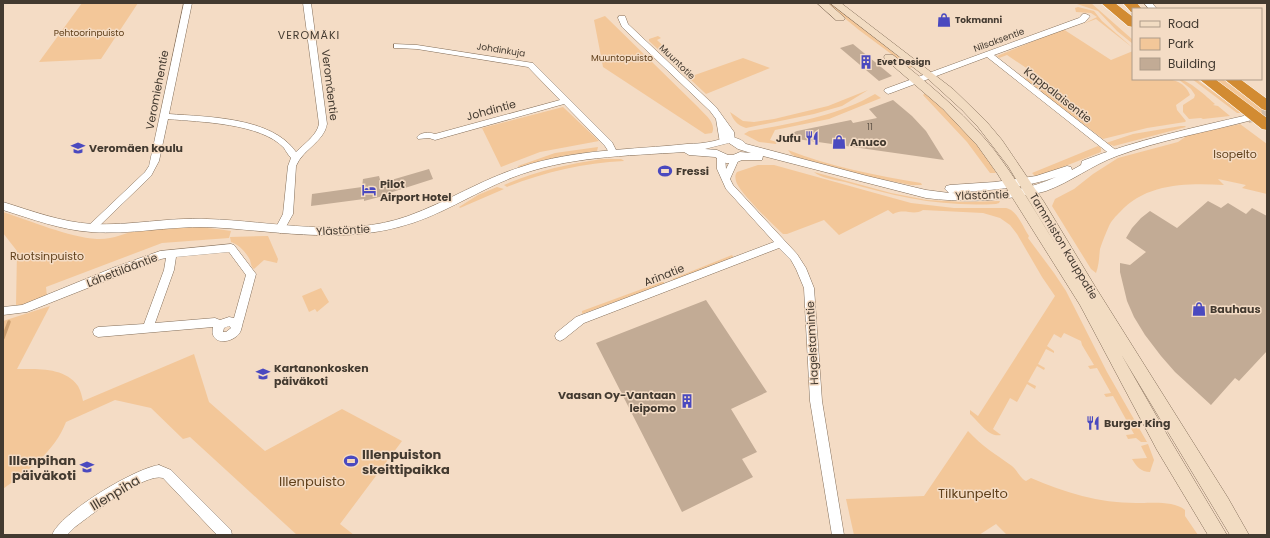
<svg xmlns="http://www.w3.org/2000/svg" width="1270" height="538" font-family="Poppins,sans-serif">
<style>
.green{fill:#f3c799}
.lines{fill:none;stroke-linecap:round;stroke-linejoin:round}
.stream{stroke:#d0a272;stroke-width:3.5}
.building{fill:#c2ab95}
.tertiary-tunnel{stroke:#d1bca7;stroke-width:10;stroke-dasharray:10 4.5;stroke-linecap:butt}
.minor-casing{stroke:#846f5a;stroke-width:1}
.tertiary-casing{stroke:#846f5a;stroke-width:1}
.secondary-casing{stroke:#846f5a;stroke-width:1}
.motorway-casing{stroke:#fff;stroke-width:1}
.minor{fill:#fff;fill-rule:evenodd}
.tertiary{fill:#fff;fill-rule:evenodd}
.secondary{fill:#f2dcc2;fill-rule:evenodd}
.motorway{fill:#d28b32;fill-rule:evenodd}
.labels{text-anchor:middle;dominant-baseline:central;stroke-width:3;stroke-linejoin:round;paint-order:stroke}
.far-poi-label{font-size:9px;font-weight:bold;fill:#433a30;stroke:#f4dcc5;text-anchor:start}
.far-park-label{font-size:9px;fill:#61411c;stroke:#f4dcc5}
.far-street-label{font-size:9px;fill:#433a30;stroke:#f4dcc5}
.number-label{font-size:9px;fill:#635649}
.far-quarter-label{font-size:11px;letter-spacing:1px;fill:#433a30;stroke:#f4dcc5}
.street-label{font-size:11px;fill:#433a30;stroke:#f4dcc5}
.poi-label{font-size:11px;font-weight:bold;fill:#433a30;stroke:#f4dcc5;text-anchor:start}
.park-label{font-size:11px;fill:#61411c;stroke:#f4dcc5}
.near-poi-label{font-size:13px;font-weight:bold;fill:#433a30;stroke:#f4dcc5;text-anchor:start}
.near-park-label{font-size:13px;fill:#61411c;stroke:#f4dcc5}
.near-street-label{font-size:13px;fill:#433a30;stroke:#f4dcc5}
</style>
<rect width="100%" height="100%" fill="#f4dcc5"/>
<path class="green" d="M82 3H138L101 59 39 62Z
M826 3H831L912 67 910 68 859 30Z
M1074 3H1091L1133 40V44L1117 31 1098 11Z
M1078 7 1094 11 1102 21 1133 48 1096 19 1083 24 1097 17 1091 13 1076 12 1075 8Z
M605 16 698 107C704 114 717 123 712 133L705 134 603 67 594 20Z
M1063 29 1111 60 1133 51V79C1152 79 1182 73 1190 95L1176 105 1177 110 1186 121 1185 122 1147 128 1103 139 1024 79 1027 78 1039 86 1047 82 1007 55 999 58 997 56Z
M658 36 661 38 657 40 688 70 683 72 649 41V39Z
M743 58 770 68 706 94 689 78 692 76Z
M1178 79C1188 79 1207 97 1215 104L1213 105 1218 106 1230 116 1203 119 1201 118 1189 119 1183 112V105L1194 98 1195 95 1191 89Z
M1192 79H1196L1242 113H1237Z
M1212 79H1223L1267 111V121Z
M868 90 842 106 814 114 746 128C737 125 734 121 730 112L743 121 754 122 774 119 828 106Z
M926 92C950 113 982 145 996 173H990L967 142 923 95Z
M875 94 881 98 829 119 775 130 770 140 777 142 776 144 759 142 744 134 749 131C791 124 837 116 875 94Z
M563 107 599 141 540 152 501 167 482 128Z
M1240 124 1267 144V194L1242 188 1246 185 1218 179 1224 185C1188 183 1146 183 1120 212 1116 216 1111 221 1109 226 1106 233 1102 242 1100 249 1099 258 1099 265 1096 273L1091 269 1052 206 1055 199 1074 189 1093 174 1118 158 1178 142 1188 135Z
M1181 126H1185L1186 127 1114 146 1106 143 1133 134Z
M1098 146 1101 148V152L1045 174 1035 176 1032 173Z
M598 147 597 151 562 156 519 168 518 166 555 153Z
M788 150C828 166 879 176 921 183L922 185H911L875 178 796 157 791 154Z
M602 159H621L623 160 624 161C584 163 544 172 507 187L504 185C536 171 568 164 602 159Z
M758 165H774L911 203 954 208H1006C1017 210 1023 227 1029 236L1028 238 1054 273 1066 291 1107 372 1147 442H1141L1136 438 1128 439 1126 435 1134 434 1113 396 1106 397 1104 394 1111 393 1097 368 1090 369 1088 366 1094 365 1082 345 1081 341 1064 333 1061 338 1054 334 1047 346 1054 351V353L1046 349 1038 364 1045 368 1044 370 1037 366 1028 382 1036 386 1035 389 1027 384 1017 402 1010 398 993 429 1001 435C989 438 978 421 970 414V410L978 416 1055 296 1042 277 1017 234 1010 225 1000 218 983 213 923 210C913 216 905 208 893 214L888 210 839 235 824 220 787 234H783C774 226 738 191 736 181 735 177 735 175 737 172Z
M814 172 891 193 927 200 966 202 1000 201 999 203 996 204C941 207 897 197 845 182 836 180 820 178 814 172Z
M497 187 504 189 460 208 459 207 478 195Z
M3 212C31 221 68 237 97 239 112 240 125 233 139 230 169 226 201 226 231 231L229 238 162 243 46 287 47 297 24 306H16L17 251 3 233Z
M268 236 278 259 277 263 264 260 254 269C251 266 251 264 250 260 246 252 239 245 231 242L230 237Z
M732 255 734 258 674 280 672 279Z
M661 282H664V284L582 314V311Z
M321 288 329 302 317 312 315 309 309 312 302 296Z
M50 306 17 369C37 369 65 367 78 386 81 391 82 397 83 401L194 354 209 402 265 451 342 409 402 441 340 524 354 535H297L190 437 183 439 151 408 115 400 66 422C55 451 28 471 3 489V321Z
M968 431C983 447 994 453 1012 466 1018 471 1019 477 1026 481L1031 478C1066 493 1102 504 1141 503 1154 503 1174 501 1185 510V516L1198 535H1007L996 524 979 535H854L846 499 924 496Z
M1148 444 1154 460 1150 472C1141 472 1136 466 1132 459L1147 458 1141 446Z"/>
<g class="lines">
<path class="stream" d="M3 338 9 322"/>
</g>
<path class="building" d="M853 44 892 76 879 81 840 48Z
M893 100 912 116 926 131 944 160 783 137 797 131 851 120 853 123 877 118 869 109Z
M429 169 433 179 383 195V196L364 201V199L311 206 312 194 362 187 363 179 379 176 381 183Z
M1208 201 1221 208 1228 203 1246 214 1252 208 1267 216V351L1239 381 1235 378 1211 405 1175 372 1161 356 1145 335 1134 317 1127 301 1120 272V263L1130 265 1146 252 1126 238 1132 228 1141 218 1150 211 1177 228Z
M706 300 767 392 731 409 757 452 742 459 753 477 682 512 596 343Z"/>
<g class="lines">
<path class="tertiary-tunnel" d="M1248 118 1267 114"/>
<defs>
<path id="minor" d="M184 3H192L169 114C208 117 272 117 296 152 304 144 317 135 319 124L303 3H311L327 124C324 142 303 149 296 166L293 214 283 232 280 233 275 229 283 214 288 166 291 158C288 155 286 151 284 148 261 123 200 122 168 119L159 161 151 176 94 231H88L86 228 145 172 149 166Z
M1144 3H1152L1157 9H1149Z
M1083 14H1086L1090 16 1085 22 994 55 1117 151 1118 153 1117 155H1111L987 57 891 93 888 94 884 91 885 89 1079 18Z
M619 16H625L628 24 716 107 734 132 735 141 734 143 731 144 727 141 723 144 720 143 716 119 710 111 622 27 618 18Z
M394 44 417 45 533 63 612 142 617 152 616 154H610L605 146 564 104 435 140 429 138 418 139 417 137C421 132 429 132 435 134L560 100 528 67 417 49 397 48H394Z
M721 154 725 157 726 169 732 157H738L739 159 730 179 733 185 797 254 806 268 814 288 822 401 844 535H832L810 401 804 288 796 269 791 260 779 248 584 323 564 339 560 341 556 339 555 336 556 333 576 317 774 242 726 189 717 169V157Z
M231 244 234 245 256 274 244 319C242 324 242 330 239 334 229 345 209 344 213 327L98 337 94 335 93 332 94 329 98 327 144 324 164 270 166 258 161 259 27 312 3 315V307L22 305 115 267 160 251ZM229 252 246 275 234 318 229 317 220 320 215 318 155 323 174 270 176 257ZM229 326 231 328 226 332H223L224 328Z
M159 465 171 470 231 530 232 535H217L163 478C145 472 91 515 75 527L67 535H52C60 513 135 468 159 465Z"/>
<path id="tertiary" d="M1248 115 1253 118 1252 120C1207 132 1160 140 1117 156 1092 165 1071 182 1046 191 1040 193 1032 194 1026 195 992 202 960 202 926 198L763 156 762 160H742L735 163H726L715 157 689 155 684 152C626 156 567 156 511 178 473 193 439 217 399 227 336 244 271 230 207 227 168 226 130 235 91 232 61 230 32 219 3 210V202C32 211 61 222 92 224 130 226 169 217 207 219 273 221 344 239 408 216 447 202 482 179 521 167 575 149 631 150 687 144 696 144 705 143 714 141 726 138 736 134 746 144L867 176 926 190 949 193 945 189 946 186 950 185 995 182 1036 176 1067 166 1071 167 1072 170 1081 165 1082 161C1136 140 1192 128 1248 115ZM729 143 738 149 751 153 740 152 733 155H728L717 150 705 149ZM1056 177C1024 192 987 195 951 193 987 190 1022 189 1056 177Z"/>
<path id="secondary" d="M817 3H828L845 18 844 20H836Z
M830 3H841L953 89 986 121 1002 140 1044 202 1096 288 1228 498 1249 535H1230L1121 354 1169 438 1227 535H1208L1157 450 1080 305 997 173 977 145 943 109 885 59 884 57 885 55H893C925 81 957 107 985 139 1011 169 1034 210 1056 245L1008 166 978 127 962 110 927 78Z"/>
<path id="motorway" d="M1101 3H1115L1133 17V27L1128 26Z
M1123 3H1137L1142 9H1133V12H1131Z
M1199 79H1215L1267 118V130L1262 129Z
M1224 79H1240L1267 99V111L1262 109Z"/>
</defs>
<use href="#minor" class="minor-casing"/>
<use href="#tertiary" class="tertiary-casing"/>
<use href="#secondary" class="secondary-casing"/>
<use href="#motorway" class="motorway-casing"/>
<use href="#minor" class="minor"/>
<use href="#tertiary" class="tertiary"/>
<use href="#secondary" class="secondary"/>
<use href="#motorway" class="motorway"/>
</g>
<defs>
<symbol id="shop-bare" viewBox="-9 -9 18 18"><path d="M-5-2.5h2.3a2.7 3.5 0 0 1 5.4 0H5L5.5 6h-11ZM-1.5-2.5h3a1.5 2.3 0 0 0-3 0Z" fill="#4a49bf" stroke="#f4dcc5" stroke-width="2.5" paint-order="stroke"/></symbol>
<symbol id="building-bare" viewBox="-9 -9 18 18"><path d="M-4-6H4V6H1V3H-1V6H-4ZM-2.5-4.3h1.7v1.8h-1.7ZM.8-4.3h1.7v1.8H.8ZM-2.5-1h1.7V.8h-1.7ZM.8-1h1.7V.8H.8Z" fill="#4a49bf" stroke="#f4dcc5" stroke-width="2.5" paint-order="stroke"/></symbol>
<symbol id="restaurant-bare" viewBox="-9 -9 18 18"><path d="M-5-6h1v4h1v-4h1v4h1v-4h1v5L-1.5 .5V6h-2V.5L-5-1ZM5-6V6H3V1.5H1.5Q1.5-4 5-6Z" fill="#4a49bf" stroke="#f4dcc5" stroke-width="2.5" paint-order="stroke"/></symbol>
<symbol id="school-bare" viewBox="-9 -9 18 18"><path d="M0-5L7-2L0 1L-7-2ZM-4 1L0 2.5L4 1V4Q0 6-4 4Z" fill="#4a49bf" stroke="#f4dcc5" stroke-width="2.5" paint-order="stroke"/></symbol>
<symbol id="stadium-bare" viewBox="-9 -9 18 18"><path d="M0-5a6.5 5 0 1 0 0 10a6.5 5 0 1 0 0-10ZM-3.5-1.8h7v3.6h-7Z" fill="#4a49bf" stroke="#f4dcc5" stroke-width="2.5" paint-order="stroke"/></symbol>
<symbol id="hotel-bare" viewBox="-9 -9 18 18"><path d="M-6-4.5h1.5V1H6V5H4.5V3h-9V5H-6ZM-4 0a1.8 1.8 0 1 1 3.6 0ZM.5 0V-2.5h3Q6-2.5 6 0Z" fill="#4a49bf" stroke="#f4dcc5" stroke-width="2.5" paint-order="stroke"/></symbol>
</defs>
<g fill-rule="evenodd">
<use href="#shop-bare" x="934" y="10" width="20" height="20"/>
<use href="#building-bare" x="856" y="52" width="20" height="20"/>
<use href="#restaurant-bare" x="802" y="128" width="20" height="20"/>
<use href="#shop-bare" x="829" y="132" width="20" height="20"/>
<use href="#school-bare" x="68" y="138" width="20" height="20"/>
<use href="#stadium-bare" x="655" y="161" width="20" height="20"/>
<use href="#hotel-bare" x="359" y="180" width="20" height="20"/>
<use href="#shop-bare" x="1189" y="299" width="20" height="20"/>
<use href="#school-bare" x="253" y="364" width="20" height="20"/>
<use href="#building-bare" x="677" y="391" width="20" height="20"/>
<use href="#restaurant-bare" x="1083" y="413" width="20" height="20"/>
<use href="#stadium-bare" x="341" y="451" width="20" height="20"/>
<use href="#school-bare" x="77" y="457" width="20" height="20"/>
</g>
<g class="labels">
<g class="far-poi-label">
<text x="955" y="20">Tokmanni</text>
<text x="877" y="62">Evet Design</text>
</g>
<g class="far-park-label">
<text x="89" y="33">Pehtoorinpuisto</text>
<text x="622" y="58">Muuntopuisto</text>
</g>
<g class="far-street-label">
<text transform="translate(999 40) rotate(-20)">Nilsaksentie</text>
<text transform="translate(501 50) rotate(9)">Johdinkuja</text>
<text transform="translate(677 62) rotate(44)">Muuntotie</text>
</g>
<g class="number-label">
<text x="870" y="127">11</text>
</g>
<g class="far-quarter-label">
<text x="309" y="35">VEROMÄKI</text>
</g>
<g class="street-label">
<text transform="translate(330 85) rotate(83)">Veromäentie</text>
<text transform="translate(157 90) rotate(-79)">Veromiehentie</text>
<text transform="translate(1058 95) rotate(38)">Kappalaisentie</text>
<text transform="translate(491 110) rotate(-15)">Johdintie</text>
<text transform="translate(982 195) rotate(-2)">Ylästöntie</text>
<text transform="translate(343 230) rotate(-3)">Ylästöntie</text>
<text transform="translate(1064 246) rotate(59)">Tammiston kauppatie</text>
<text transform="translate(122 270) rotate(-21)">Lähettilääntie</text>
<text transform="translate(664 275) rotate(-21)">Arinatie</text>
<text transform="translate(812 343) rotate(-93)">Hagelstamintie</text>
</g>
<g class="poi-label">
<text x="801" y="138" text-anchor="end">Jufu</text>
<text x="850" y="142">Anuco</text>
<text x="89" y="148">Veromäen koulu</text>
<text x="676" y="171">Fressi</text>
<text x="380" y="184">Pilot<tspan x="380" dy="13">Airport Hotel</tspan></text>
<text x="1210" y="309">Bauhaus</text>
<text x="274" y="368">Kartanonkosken<tspan x="274" dy="13">päiväkoti</tspan></text>
<text x="676" y="395" text-anchor="end">Vaasan Oy-Vantaan<tspan x="676" dy="13">leipomo</tspan></text>
<text x="1104" y="423">Burger King</text>
</g>
<g class="park-label">
<text x="1235" y="154">Isopelto</text>
<text x="47" y="256">Ruotsinpuisto</text>
</g>
<g class="near-poi-label">
<text x="362" y="454">Illenpuiston<tspan x="362" dy="15">skeittipaikka</tspan></text>
<text x="76" y="460" text-anchor="end">Illenpihan<tspan x="76" dy="15">päiväkoti</tspan></text>
</g>
<g class="near-park-label">
<text x="312" y="481">Illenpuisto</text>
<text x="973" y="493">Tilkunpelto</text>
</g>
<g class="near-street-label">
<text transform="translate(115 493) rotate(-31)">Illenpiha</text>
</g>
</g>
<rect width="1270" height="538" fill="none" stroke="#433a30" stroke-width="8"/>
<rect x="1132" y="8" width="130" height="72" fill="#f4dcc5" stroke="#ad9b89"/>
<rect x="1140" y="21" width="20" height="6" fill="#f2dcc2" stroke="#ad9b89"/>
<text x="1168" y="28" font-size="12" fill="#433a30">Road</text>
<rect x="1140" y="38" width="20" height="12" fill="#f3c799" stroke="#ad9b89"/>
<text x="1168" y="48" font-size="12" fill="#433a30">Park</text>
<rect x="1140" y="58" width="20" height="12" fill="#c2ab95" stroke="#ad9b89"/>
<text x="1168" y="68" font-size="12" fill="#433a30">Building</text>
</svg>
